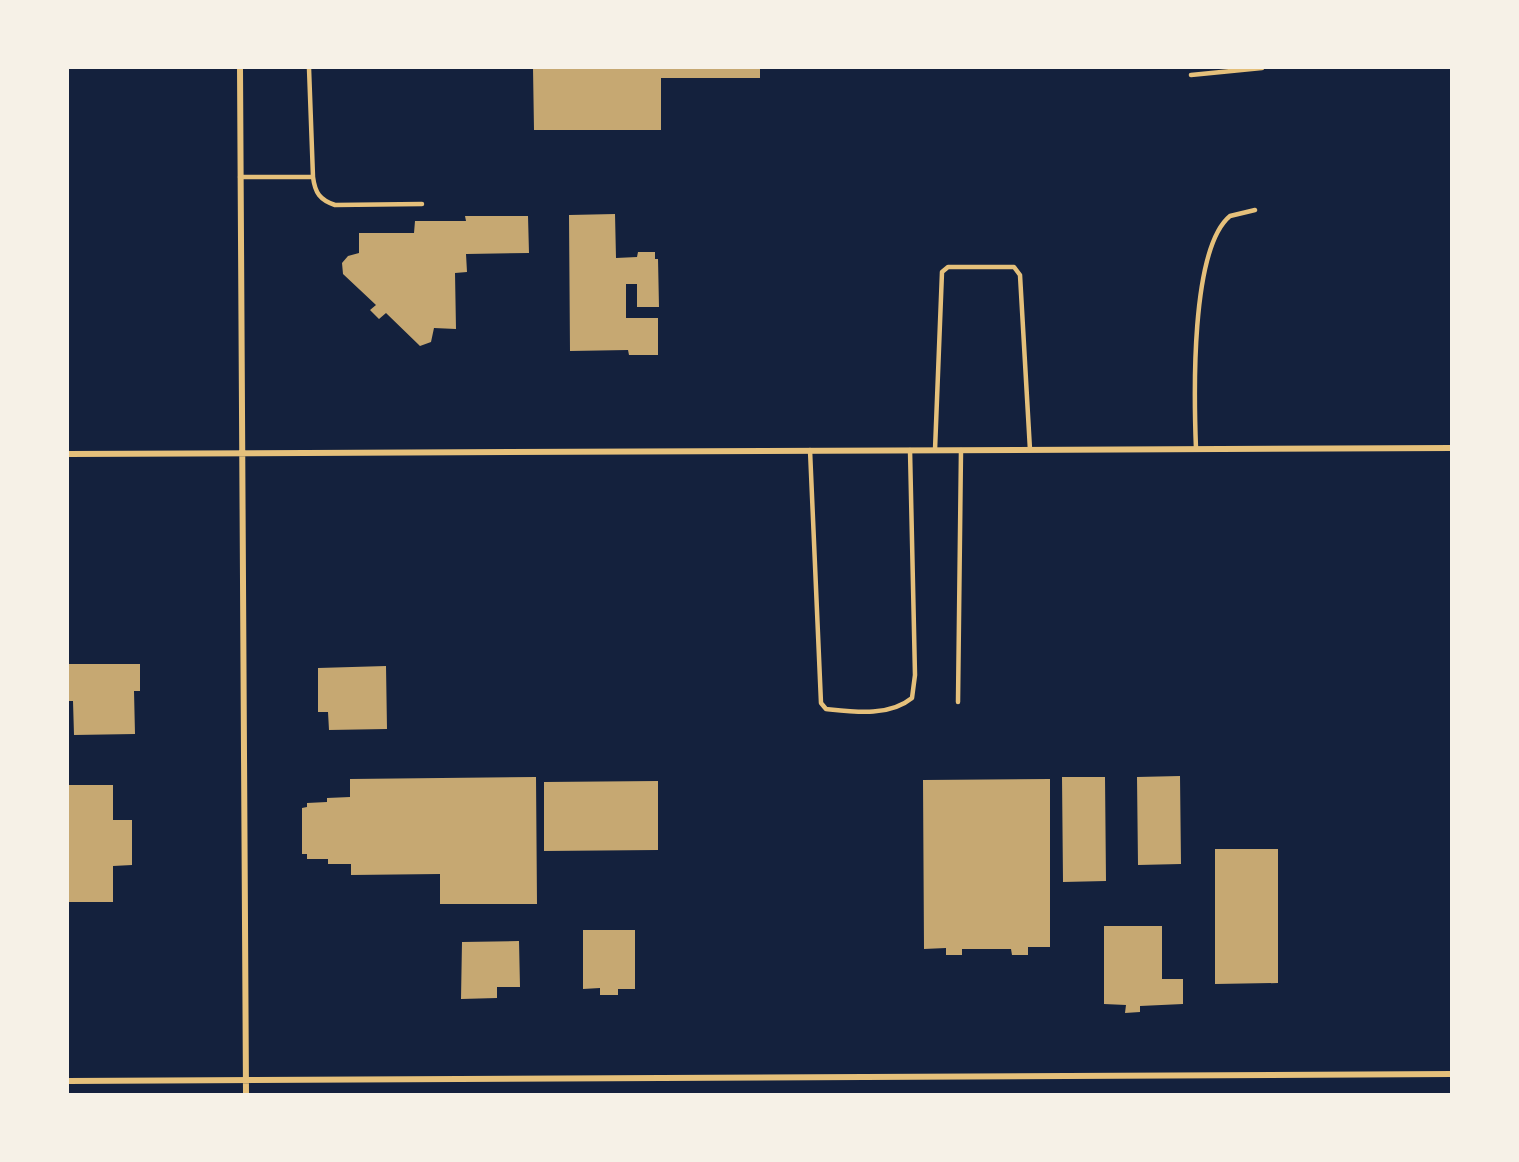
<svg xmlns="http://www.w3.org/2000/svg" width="1519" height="1162" font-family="Montserrat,sans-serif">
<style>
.building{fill:#c6a872}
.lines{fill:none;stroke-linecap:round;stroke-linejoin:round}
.service{stroke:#e5c07b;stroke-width:4.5}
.minor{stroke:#e5c07b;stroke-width:6}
</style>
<rect width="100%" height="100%" fill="#14213d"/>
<path class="building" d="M533 68H760V78H661V130H534Z
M615 214 616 258 637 257 638 252H655V259H658L659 307H637V284H626V318H658V355H629L628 350 570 351 569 215Z
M465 216H528L529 253 466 254 467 272 455 273 456 329 434 328 431 342 420 346 386 313 379 319 370 310 376 305 343 274 342 263 348 256 359 253V233H414L415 221H466Z
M68 664H140V691H134L135 734 74 735 73 701H68Z
M386 666 387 729 329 730 328 712H318V668Z
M1180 776 1181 864 1138 865 1137 777Z
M536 777 537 904H440V874L351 875V864H328V859H307V854H302V808L307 807V803L327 802V798L350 797V779Z
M1062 777H1105L1106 881 1063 882Z
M1050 779V947H1028V955H1012L1011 949H962V955H946V948L924 949 923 780Z
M658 781V850L544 851V782Z
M68 785H113V820H132V865L113 866V902H68Z
M1215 849H1278V983L1215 984Z
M1104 926H1162V979H1183V1004L1140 1006V1012L1125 1013 1126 1005 1104 1004Z
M583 930H635V989H618V995H600V988L583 989Z
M519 941 520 987H497V998L461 999 462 942Z"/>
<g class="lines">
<path class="service" d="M309 68 313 177C315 193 320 200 335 205L422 204
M1191 75 1262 68
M240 177H313
M1196 449C1194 398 1190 249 1230 216L1255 210
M810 450 821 703 826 709C854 712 889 717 912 698L915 675 910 450
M935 450 942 272 948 267H1014L1020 275 1030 450
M958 702 961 450"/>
<path class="minor" d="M240 68 246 1094
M68 454 1452 448
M68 1081 1452 1074"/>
</g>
<rect width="1519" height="1162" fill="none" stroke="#f6f1e7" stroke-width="138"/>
</svg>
